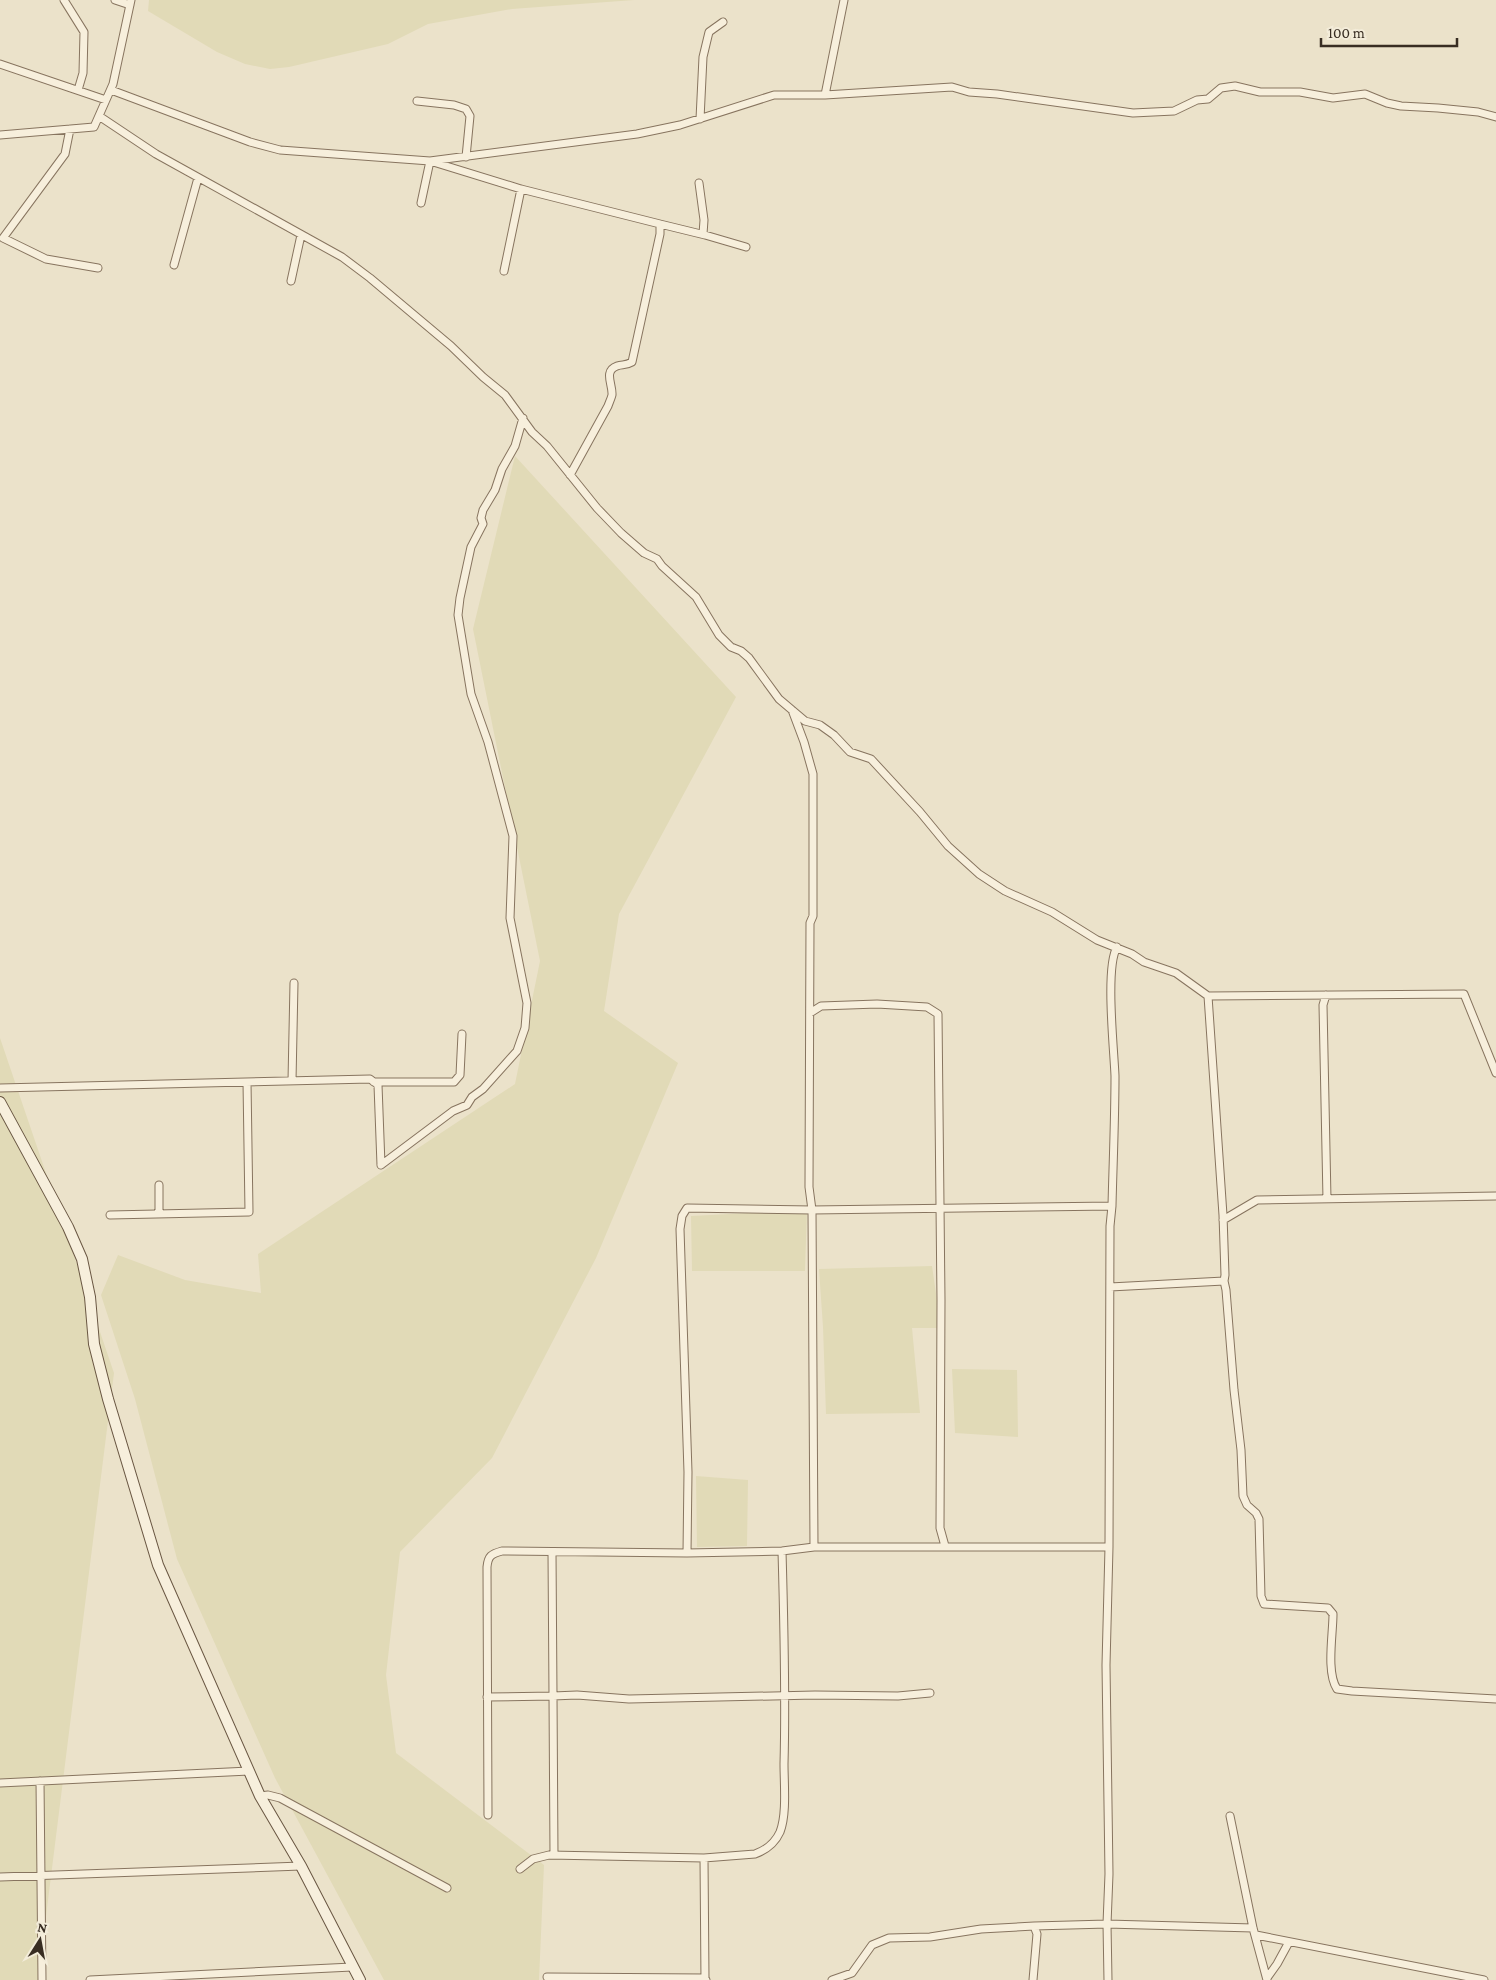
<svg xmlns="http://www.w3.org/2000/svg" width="1496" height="1980" font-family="'Crimson Pro',serif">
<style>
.farmland{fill:#e1dab7}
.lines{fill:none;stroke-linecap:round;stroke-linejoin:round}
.street-casing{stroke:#87745f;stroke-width:9}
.secondary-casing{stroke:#695642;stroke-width:12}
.street{stroke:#f7efdc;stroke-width:7}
.secondary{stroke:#f7efdc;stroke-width:10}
</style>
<rect width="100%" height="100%" fill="#ebe2ca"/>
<path class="farmland" d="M149 0H634L512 9 428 24 388 44 289 67 270 69 245 64 217 52 148 11Z
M515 456 736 697 619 914 604 1011 678 1063 596 1258 492 1458 400 1552 386 1675 396 1753 544 1865 539 1980H384L275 1778 177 1559 135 1399 101 1295 118 1255 185 1280 261 1293 258 1254 515 1084 540 961 473 629Z
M0 1038 114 1373 38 1980H0Z
M807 1210 805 1271H692L691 1216Z
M932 1266 941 1328H912L920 1413 826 1414 823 1327 819 1269Z
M952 1369 1017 1370 1018 1437 955 1433Z
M696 1476 748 1480 747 1546 697 1547Z"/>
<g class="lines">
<defs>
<path id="street" d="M64 0 84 32 83 73 78 90
M115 0 130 5
M0 64 106 100
M111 90 250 142 280 150 430 161 637 134 680 125 774 95H825L844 0
M825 95 952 87 969 92 997 94 1133 113 1174 111 1197 100 1208 99 1221 88 1235 86 1260 92H1300L1333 98 1365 94 1387 103 1401 106 1438 108 1478 112 1496 117
M417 101 454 105 466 109 470 116 466 157
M99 116 156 154 342 257 370 278 451 346 483 377 505 395 532 432 547 446 597 508 621 533 644 553 657 559 662 566 696 597 719 635 731 647 741 651 749 658 779 699 805 721 820 725 834 735 850 752 871 759 920 812 948 846 979 874 1005 891 1052 912 1097 940 1132 954 1144 962 1176 973 1208 996
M700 119 703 57 709 32 723 22
M70 129 65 154 3 238 46 259 98 268
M0 135 94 127 113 84 131 0
M699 183 704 220 703 234
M421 203 430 161 521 189 660 224V234L632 362C625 366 623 364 617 366 603 371 613 385 612 395 611 399 609 403 608 406L570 475
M660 224 705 235 746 247
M174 265 198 178
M504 271 521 189
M291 281 301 235
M792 710 804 742 813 774V916L810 923 809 1187 812 1210 1112 1206 1110 1226 1109 1547 1106 1665 1109 1874 1107 1924 1108 1980
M1326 995 1323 1005 1327 1199
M810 1013 821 1006 877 1004 927 1007 938 1014 941 1300 940 1528 945 1546
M292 1081 294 983
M374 1082H454L460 1075 462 1034
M0 1088 370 1079 378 1085 381 1165
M381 1165 453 1111 467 1105 472 1097 483 1089 517 1051 525 1028 527 1003 510 918 513 836 488 742 471 694 458 615 460 598 471 547 483 524 481 518 483 510 495 490 502 469 515 446 523 418
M1112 1206C1113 1163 1115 1119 1115 1076 1114 1049 1105 967 1117 947
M159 1214V1185
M110 1215 249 1212 247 1082
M1223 1220 1257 1200 1496 1196
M1224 1281 1225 1275 1223 1215 1208 996 1464 994 1496 1073
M1110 1287 1224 1281 1226 1290 1234 1390 1241 1450 1243 1496 1247 1505 1256 1513 1259 1519 1261 1596 1264 1604 1328 1608 1333 1614C1333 1635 1326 1672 1337 1689L1352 1691 1496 1699
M814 1547H1109
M552 1552 553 1696 577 1695 629 1699 815 1695 898 1696 930 1693
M487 1697 553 1696 554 1855
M40 1781 42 1980
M0 1783 249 1771
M260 1796 268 1795 280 1798 447 1888
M488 1815 487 1567C488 1556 491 1554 502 1551L687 1553 782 1551 814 1547 812 1210 687 1208 682 1216 680 1229 688 1472 687 1553
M1230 1816 1253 1928 1267 1980
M704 1858 705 1980
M520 1869 533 1859 549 1855 704 1858 755 1854C766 1850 775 1843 780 1832 787 1814 784 1784 784 1764 786 1693 784 1622 782 1551
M0 1877 301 1866
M1256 1935 1484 1980
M547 1977 705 1978 706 1980
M1267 1978 1277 1964 1289 1942
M90 1980 352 1967
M832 1980 852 1973 872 1945 889 1938 930 1937 981 1929 1034 1926 1107 1924 1253 1928
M1033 1980 1037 1934 1034 1926"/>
<path id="secondary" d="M0 1102 68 1227 82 1259 90 1297 94 1344 108 1399 158 1565 260 1796 301 1866 360 1980"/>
</defs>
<use href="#street" class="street-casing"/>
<use href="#secondary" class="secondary-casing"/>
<use href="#street" class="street"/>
<use href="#secondary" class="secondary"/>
</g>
<g transform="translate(40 1940) rotate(11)" stroke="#f3ecd9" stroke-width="4" paint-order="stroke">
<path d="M0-4L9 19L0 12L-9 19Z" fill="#382d22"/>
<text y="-8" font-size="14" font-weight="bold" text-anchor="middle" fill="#382d22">N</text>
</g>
<path d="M1321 38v8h136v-8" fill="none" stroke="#382d22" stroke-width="2.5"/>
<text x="1328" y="38" font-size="15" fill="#382d22" stroke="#f3ecd9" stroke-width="4" paint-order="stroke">100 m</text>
</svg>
